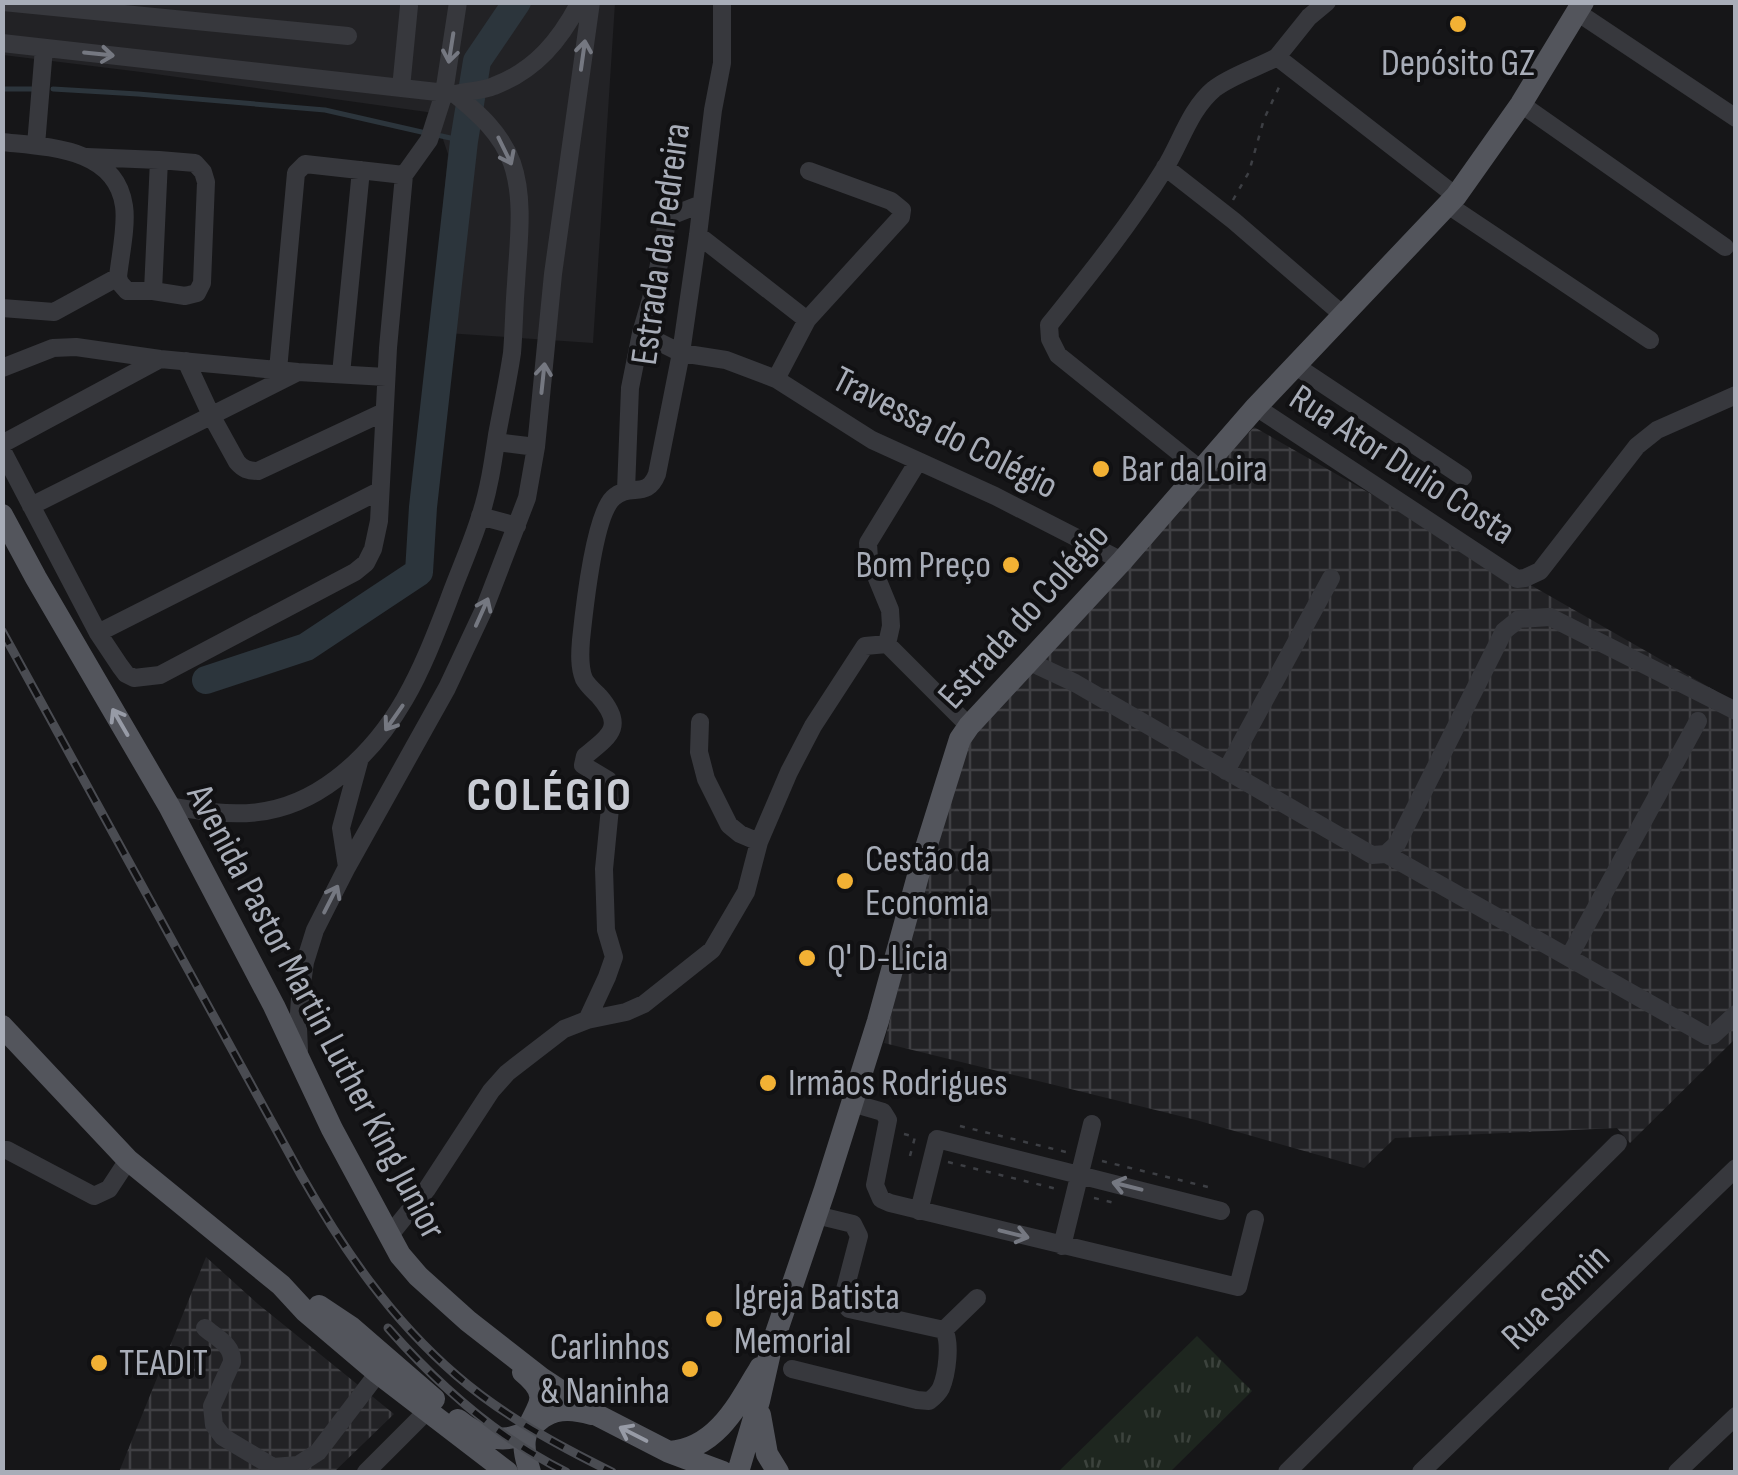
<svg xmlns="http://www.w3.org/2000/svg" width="1738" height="1475" font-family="'Sofia Sans Condensed',sans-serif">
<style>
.built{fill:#222225}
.industrial{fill:url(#industrial-grid)}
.grass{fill:url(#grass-tufts)}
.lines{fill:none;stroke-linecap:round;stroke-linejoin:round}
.stream{stroke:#2c353c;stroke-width:5}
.river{stroke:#2c353c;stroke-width:28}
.path{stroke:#3d3f44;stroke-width:2.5;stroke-dasharray:5 8;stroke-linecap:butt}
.minor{stroke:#37383d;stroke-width:18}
.major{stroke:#53555c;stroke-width:22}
.rail-casing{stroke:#4a4c52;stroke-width:9}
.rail{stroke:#111113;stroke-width:5;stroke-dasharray:15;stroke-linecap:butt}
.oneway{stroke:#757881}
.oneway2{stroke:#979ba6}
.poi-dot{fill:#f2b134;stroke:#111113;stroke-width:4}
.labels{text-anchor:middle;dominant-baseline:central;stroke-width:8;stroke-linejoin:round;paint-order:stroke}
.poi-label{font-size:38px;fill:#a8adb8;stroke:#111113;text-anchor:start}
.street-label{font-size:38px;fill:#a8adb8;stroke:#111113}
.district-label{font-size:48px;font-weight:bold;letter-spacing:2.5px;fill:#c9ccd4;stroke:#111113}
</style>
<defs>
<pattern id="industrial-grid" width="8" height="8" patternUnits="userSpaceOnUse" patternTransform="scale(2.5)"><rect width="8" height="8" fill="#222225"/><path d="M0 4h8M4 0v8" fill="none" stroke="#3f3f43"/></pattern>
<pattern id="grass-tufts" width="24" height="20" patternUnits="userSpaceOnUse" patternTransform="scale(2.5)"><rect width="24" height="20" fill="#1e261f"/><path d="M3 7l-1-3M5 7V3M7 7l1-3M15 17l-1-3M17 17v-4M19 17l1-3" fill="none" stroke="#3c433d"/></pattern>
</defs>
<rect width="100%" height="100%" fill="#161618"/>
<path class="built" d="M3 3H615L593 343 431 332 448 154 434 113 141 72 3 55Z"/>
<path class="industrial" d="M1254 427 1735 702V1039L1630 1143 1617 1128 1395 1138 1364 1168 1196 1120 884 1043 961 745Z
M206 1257 258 1304 394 1414 334 1472H119Z"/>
<path class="grass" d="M1197 1336 1252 1391 1170 1472H1058Z"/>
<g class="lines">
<path class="stream" d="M2 89H32
M53 89 138 94 325 110 426 133
M437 135 464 141"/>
<path class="river" d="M206 680 306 647 419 572 423 507 442 337 464 141 477 61 517 2"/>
<path class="path" d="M1233 200 1249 172 1264 119 1281 83
M960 1126 1070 1153
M904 1134 915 1137 910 1156 916 1158
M1102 1161 1208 1187
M948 1162 1057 1189
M1094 1198 1115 1203"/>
<path class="minor" d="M3 2 348 36
M1577 12 1736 118
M2 43 455 94C467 91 482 91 494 86 536 70 560 40 580 2
M1277 57 1309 17 1327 2
M401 88 409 6
M1521 104 1725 247
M2 142C48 147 116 148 124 206 127 226 120 257 118 277L120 283 127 291H153L159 160 87 157
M36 145 44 48
M1165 167 1234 221 1343 315
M1448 205 1650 340
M698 235 807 320
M153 291 185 296 197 293 202 283 206 182 203 172 195 163 159 160
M2 308 54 312 118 277
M641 333 681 353 726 360 776 379 872 440 995 496 1122 561
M186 361 211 415 237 462C243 469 248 471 258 471L384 412
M1296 366 1463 477
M2 368 53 348 76 347 160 359 298 372 386 377
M278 370 296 173 305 164 404 175
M341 374 361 170
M776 379 807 320 901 217 902 210 891 201 809 171
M1256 407 1517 579 1525 578 1540 571 1637 446 1657 430 1736 395
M496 442 536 447
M2 444 160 359
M2 450 98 633 120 666 126 674 134 678 160 675 355 572 366 563 373 549 379 521 388 348 404 175 429 140 444 93 458 2
M917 463 868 543 869 559 890 610 891 626 887 644 969 726
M1201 470 1058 355 1050 339 1049 325C1090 274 1131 223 1165 168 1181 142 1190 109 1214 89 1232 75 1257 68 1277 57L1456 196
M626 490 630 388 641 333 655 285 668 217 701 204
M31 506 298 372
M480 516 517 526
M98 633 379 491
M1028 661 1075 683 1372 855 1386 854 1397 844 1504 631 1519 619 1550 617 1736 711
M700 722 699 752 706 779 729 825 740 834 759 842
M1226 771 1331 578
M169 806C233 817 281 821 336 779 397 732 421 672 448 602 458 574 471 546 480 517 489 490 493 462 497 435 502 408 508 380 512 353 514 330 514 307 516 284 518 246 525 200 512 163 501 133 479 114 455 94
M1386 854 1707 1036 1713 1035 1736 1014
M347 867 341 828 360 758
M1569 957 1698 721
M587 1020 607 977 614 957 606 930 604 869 610 808 608 780 583 765 585 756C611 735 625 726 599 696 594 691 587 685 584 679 579 667 580 652 581 640 584 611 594 516 613 498 630 482 647 500 657 474L681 353 698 235 713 110 722 63V2
M299 1050 298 1028 300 998 305 962 315 930 347 867 447 688 485 607 527 498 536 447 553 274 591 2
M852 1103 883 1112 888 1120 875 1185 881 1199 890 1203 1238 1287 1255 1219
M2 1150H7L94 1196 109 1189 128 1160
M919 1211 937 1139 1221 1211
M389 1236 427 1189 491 1091 507 1073 564 1029 587 1020 626 1012 644 1004 712 950 746 892 759 842 789 772 813 726 865 646 887 644
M1062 1246 1092 1124
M205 1328C217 1338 233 1345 232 1362L212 1406 214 1425 223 1437 273 1467 298 1465 318 1452 378 1373
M944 1330 977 1298
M792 1369 917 1400 929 1401C933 1398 939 1392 941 1388 947 1374 951 1343 944 1330L849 1309 842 1301 859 1236 853 1224 816 1215
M366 1472 426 1412
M1287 1472 1618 1143
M1421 1472 1736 1168
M1677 1472 1736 1416"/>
<path class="major" d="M2 515 36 578 169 806 274 1006 332 1129 400 1255 418 1276 468 1321 541 1378 597 1415 669 1452 723 1472
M2 1026 128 1160 281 1285 305 1311 378 1373 507 1472
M319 1306 352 1328 434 1399
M523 1372C558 1401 530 1409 525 1439 523 1450 527 1462 530 1472
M760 1415 767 1454 778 1472
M458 1420C476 1435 503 1446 525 1432 532 1427 538 1420 545 1416 560 1407 576 1410 592 1414
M669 1452C716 1449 738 1405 760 1368
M738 1472 759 1401 771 1348 825 1189 878 1021 924 854 960 739 969 726 1122 561 1256 407 1456 196 1521 104 1583 2"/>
<defs>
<path id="rail" d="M2 631 301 1175C343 1249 391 1319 456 1375 502 1415 557 1445 612 1472
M388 1328C439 1386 496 1437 566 1472"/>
</defs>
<use href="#rail" class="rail-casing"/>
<use href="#rail" class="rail"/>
</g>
<defs><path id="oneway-shaft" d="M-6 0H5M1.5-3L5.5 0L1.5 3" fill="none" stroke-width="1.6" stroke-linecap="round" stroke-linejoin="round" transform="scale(2.5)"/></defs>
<g class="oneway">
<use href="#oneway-shaft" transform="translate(451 48) rotate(99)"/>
<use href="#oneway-shaft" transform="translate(99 54) rotate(6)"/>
<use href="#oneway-shaft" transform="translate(583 55) rotate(-82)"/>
<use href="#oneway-shaft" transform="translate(505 151) rotate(64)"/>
<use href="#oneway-shaft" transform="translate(543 378) rotate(-84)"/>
<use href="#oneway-shaft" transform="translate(482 612) rotate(-66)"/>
<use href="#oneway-shaft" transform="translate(394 718) rotate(125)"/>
<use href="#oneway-shaft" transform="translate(331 899) rotate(-63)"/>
<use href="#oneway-shaft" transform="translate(1127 1186) rotate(-166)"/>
<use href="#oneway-shaft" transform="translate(1014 1234) rotate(14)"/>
</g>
<g class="oneway2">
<use href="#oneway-shaft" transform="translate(120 722) rotate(-120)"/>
<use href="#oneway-shaft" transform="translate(633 1434) rotate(-153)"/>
</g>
<g class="poi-dot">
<circle cx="1458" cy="24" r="10"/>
<circle cx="1101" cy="469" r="10"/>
<circle cx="1011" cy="565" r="10"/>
<circle cx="845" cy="881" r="10"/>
<circle cx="807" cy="958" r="10"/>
<circle cx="768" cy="1083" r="10"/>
<circle cx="714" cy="1319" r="10"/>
<circle cx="99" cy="1363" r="10"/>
<circle cx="690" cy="1369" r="10"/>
</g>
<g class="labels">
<g class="poi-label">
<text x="1458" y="63" text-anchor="middle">Depósito GZ</text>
<text x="1121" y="469">Bar da Loira</text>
<text x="991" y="565" text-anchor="end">Bom Preço</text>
<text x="865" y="859">Cestão da<tspan x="865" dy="44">Economia</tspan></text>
<text x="827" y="958">Q' D-Licia</text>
<text x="788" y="1083">Irmãos Rodrigues</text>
<text x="734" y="1297">Igreja Batista<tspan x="734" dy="44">Memorial</tspan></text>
<text x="670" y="1347" text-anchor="end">Carlinhos<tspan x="670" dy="44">&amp; Naninha</tspan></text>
<text x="119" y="1363">TEADIT</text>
</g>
<g class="street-label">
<text transform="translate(661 244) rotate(-82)">Estrada da Pedreira</text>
<text transform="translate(945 433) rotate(27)">Travessa do Colégio</text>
<text transform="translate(1402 465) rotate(33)">Rua Ator Dulio Costa</text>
<text transform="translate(1024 616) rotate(-48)">Estrada do Colégio</text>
<text transform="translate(316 1012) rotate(62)">Avenida Pastor Martin Luther King Junior</text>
<text transform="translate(1556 1297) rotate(-44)">Rua Samin</text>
</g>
<g class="district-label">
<text x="550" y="795">COLÉGIO</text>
</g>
</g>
<rect width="1738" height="1475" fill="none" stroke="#a8adb8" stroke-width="10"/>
</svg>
